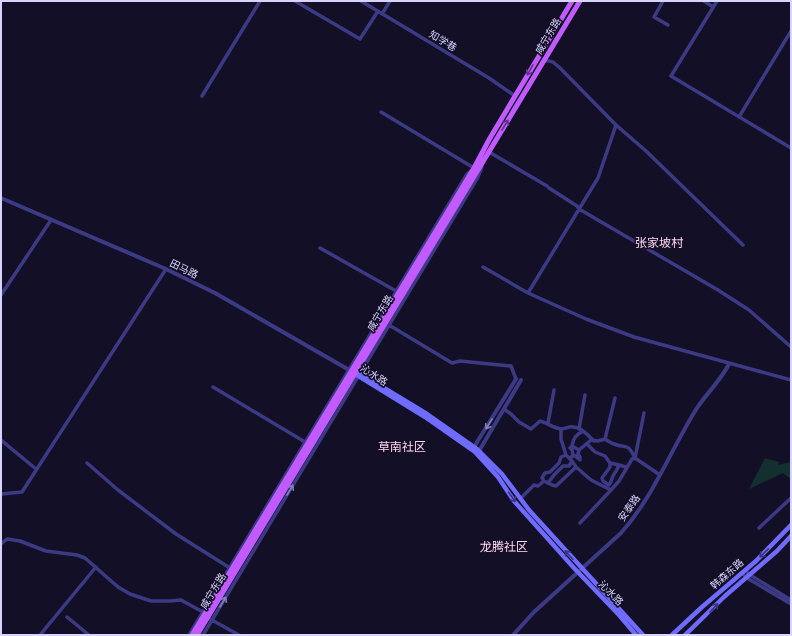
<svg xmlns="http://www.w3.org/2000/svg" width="792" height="636" font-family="'Archivo Narrow','Noto Sans SC',sans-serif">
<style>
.green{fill:#12302f}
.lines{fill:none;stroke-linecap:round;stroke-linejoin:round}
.minor{stroke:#3d3a85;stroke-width:3.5}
.tertiary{stroke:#3d3a85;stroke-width:4}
.secondary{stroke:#6f6bff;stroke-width:4.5}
.primary{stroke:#c25bff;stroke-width:5}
.oneway{stroke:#623188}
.oneway2{stroke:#837fbc}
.oneway3{stroke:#38347d}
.labels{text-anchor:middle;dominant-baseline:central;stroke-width:3.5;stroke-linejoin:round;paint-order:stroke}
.street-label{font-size:10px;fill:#d9d4ff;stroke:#130f26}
.quarter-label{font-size:12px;fill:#ffd6f0;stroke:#130f26}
</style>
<rect width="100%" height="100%" fill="#130f26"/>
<path class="green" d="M765 458 779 462 778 465 791 462V477L789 478 783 473 749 489Z"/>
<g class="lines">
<path class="minor" d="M295 1 360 39 378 11
M361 1 489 78 515 96
M663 1 654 17 668 25
M704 1 713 7
M717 1 671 76 791 148
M382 14 390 1
M544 60 553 62 560 68 616 125 646 151 743 245
M202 96 260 1
M739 117 791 31
M489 152 547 186
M549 188 577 206 579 209 718 290 749 310 791 347
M320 248 396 291
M483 267 528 293 586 319 634 337 791 380
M528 293 598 178 616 125
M1 295 51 220
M389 325 452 363 460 361 511 366 516 379
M213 387 305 442
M504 409 511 414 519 422 531 429 540 421C548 423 553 428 561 429 565 429 569 426 573 427 581 427 589 436 594 441
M548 423 554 390
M561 429V439L566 455
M579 429 585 395
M605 439 615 398
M1 440 36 469
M587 444 595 452 605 456 610 463
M572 446C573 438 576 435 583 431
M573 455 572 450 570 448 572 446 579 450
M570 458 574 455 580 460V457L578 454 579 450 591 440 598 441 605 439C608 441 611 443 614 444 627 449 627 442 635 458L644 413
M87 463 118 490 176 534 230 568
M619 465 610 463V467L602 478 603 481 609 485C612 481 611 480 613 476 615 472 618 469 619 465L626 467
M544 481 542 478 545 473 550 472 559 463 561 457 566 455 572 461
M548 483 554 475 563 466H569L572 461 576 467
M1 494 22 492 166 269
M521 498 534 485 538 486 544 481 552 485 556 486 576 467 591 480 611 490 619 481 632 459 635 458 660 475
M580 523 611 490
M759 528 791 498
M1 544 7 539 20 541 46 551 77 555 85 558 118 587 130 594 151 601H170L181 600 203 612
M745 570 750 575 791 600
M742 573 747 578 791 604
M67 617 89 635
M210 619 239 635
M40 635 96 567
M189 635 467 174 474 168 381 112
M203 635 478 177 482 167"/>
<path class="tertiary" d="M1 198 166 269 215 293 351 371
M474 447 516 379
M479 451 521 380
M513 635 534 612 621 533C654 496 671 449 697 408 707 393 721 380 729 364"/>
<path class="secondary" d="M353 371H356L427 414 477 449 502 474 529 510 643 635
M352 372 425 417 475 452 498 477 514 501 574 568 619 615 636 635
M672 635 702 607 756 561 791 525
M685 635 725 596 777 551 791 536"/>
<path class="primary" d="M192 635 474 168 490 138 572 1
M197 635 580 1"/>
</g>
<defs><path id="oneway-shaft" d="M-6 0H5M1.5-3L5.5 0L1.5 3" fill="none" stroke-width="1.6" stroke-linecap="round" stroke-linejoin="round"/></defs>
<g class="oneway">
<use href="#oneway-shaft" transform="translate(530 70) rotate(120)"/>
<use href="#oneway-shaft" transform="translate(505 125) rotate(-59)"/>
</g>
<g class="oneway2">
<use href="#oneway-shaft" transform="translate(489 424) rotate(122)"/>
<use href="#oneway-shaft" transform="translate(290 490) rotate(-59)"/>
<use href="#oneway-shaft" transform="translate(223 602) rotate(-59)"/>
</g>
<g class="oneway3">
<use href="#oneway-shaft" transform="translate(512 497) rotate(55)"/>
<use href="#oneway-shaft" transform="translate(764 553) rotate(136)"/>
<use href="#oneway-shaft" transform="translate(569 555) rotate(-132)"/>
<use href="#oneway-shaft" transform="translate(714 608) rotate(-46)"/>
</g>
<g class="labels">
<g class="street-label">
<text transform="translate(548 36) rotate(-59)">咸宁东路</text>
<text transform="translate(443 41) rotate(31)">知学巷</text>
<text transform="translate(184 269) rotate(26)">田马路</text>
<text transform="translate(380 313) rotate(-59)">咸宁东路</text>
<text transform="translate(374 375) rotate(33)">沁水路</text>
<text transform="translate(629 508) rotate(-55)">安泰路</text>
<text transform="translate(727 574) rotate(-41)">韩森东路</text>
<text transform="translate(213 591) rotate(-59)">咸宁东路</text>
<text transform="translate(611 593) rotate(46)">沁水路</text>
</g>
<g class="quarter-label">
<text x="659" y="243">张家坡村</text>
<text x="402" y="447">草南社区</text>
<text x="504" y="547">龙腾社区</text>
</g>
</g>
<rect width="792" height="636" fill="none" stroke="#d9d4ff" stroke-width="4"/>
</svg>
